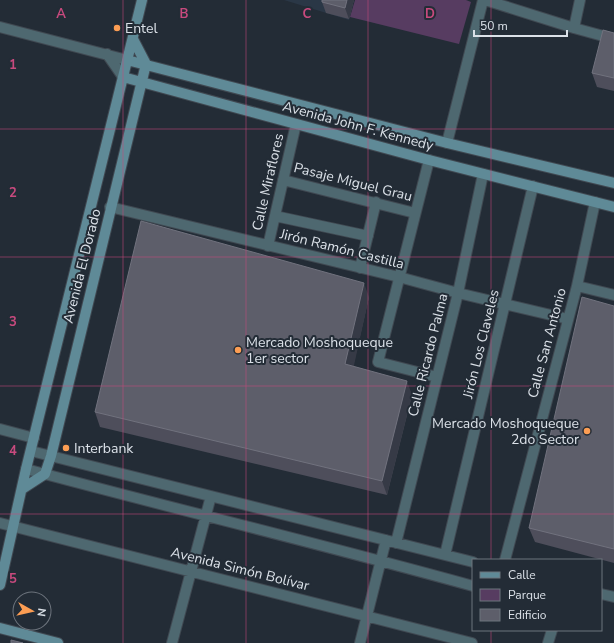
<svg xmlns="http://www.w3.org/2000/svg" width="614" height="643" font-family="'Nunito Sans',sans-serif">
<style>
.built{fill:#2a3746}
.green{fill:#573c61}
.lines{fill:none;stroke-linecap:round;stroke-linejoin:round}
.street-casing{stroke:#404952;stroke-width:12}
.secondary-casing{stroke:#404952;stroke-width:12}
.street{stroke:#4e6870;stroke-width:10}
.secondary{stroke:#5f8a97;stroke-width:10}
.wall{fill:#4e4e5b}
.shaded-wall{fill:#363a46}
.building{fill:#5d5e6a;stroke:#71727e}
.grid{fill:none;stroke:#c84a7e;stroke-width:1;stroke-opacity:0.55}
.poi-dot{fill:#fc9d53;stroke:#232c36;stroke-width:1.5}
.labels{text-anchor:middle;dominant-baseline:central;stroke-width:4;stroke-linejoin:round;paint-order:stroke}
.poi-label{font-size:14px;fill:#dbe1e8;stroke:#232c36;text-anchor:start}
.street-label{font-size:14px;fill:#dbe1e8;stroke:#232c36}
.grid-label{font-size:13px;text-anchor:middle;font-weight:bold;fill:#c84a7e;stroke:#232c36;stroke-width:4;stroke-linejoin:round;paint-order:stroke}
</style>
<rect width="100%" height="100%" fill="#232c36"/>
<path class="built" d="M284 0H354L349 20Z"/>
<path class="green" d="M355 0H466L471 2 459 44 350 17Z"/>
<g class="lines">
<defs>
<path id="street" d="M485 0 574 28 614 39
M0 27 127 60
M574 28 580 0
M107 54 123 77
M447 143 483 0
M429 160 378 362 437 377
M283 180 415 213
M110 207 399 277 458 293 568 319
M275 216 368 236
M268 246 296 124
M360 268 376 202
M577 286 614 295
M0 429 34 438
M31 451 473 562
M26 469C175 509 325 545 473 586
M0 523 472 643
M396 543 458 293 483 174
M445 555 533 186
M505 560 577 286 595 202
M601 594 614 597
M172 643 211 496
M360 643 386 540
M548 643 552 630"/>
<path id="secondary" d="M127 60 447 143 614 183
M123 77 429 160 614 207
M22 489 45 474 51 456 146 64 133 39
M0 585 26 469 142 0
M0 628 58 643"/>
</defs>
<use href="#street" class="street-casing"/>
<use href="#secondary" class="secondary-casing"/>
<use href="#street" class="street"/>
<use href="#secondary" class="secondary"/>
</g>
<path class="wall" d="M322 0H354L349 19 326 13 322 2Z
M614 33V91L597 87 592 73Z
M369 297 353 367 412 395 387 495 100 427 95 412Z
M614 306V563L535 542 529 528Z"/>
<path class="shaded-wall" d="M347 0H354L349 19 345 8Z
M364 283 369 297 351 379 345 364Z
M407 381 412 395 387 495 382 481Z"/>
<path class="building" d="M322 0H347L345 8 322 2Z
M603 30 614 33V78L592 73Z
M141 221 364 283 345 364 407 381 382 481 95 412Z
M582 297 614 306V549L529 528Z
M11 640 23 643H11Z"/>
<path class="grid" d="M123 0V643M246 0V643M368 0V643M491 0V560M0 129H614M0 257H614M0 386H614M0 514H614M491 630V643"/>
<g class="poi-dot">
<circle cx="117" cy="28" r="4"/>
<circle cx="238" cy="350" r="4"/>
<circle cx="587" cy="431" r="4"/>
<circle cx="66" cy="448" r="4"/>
</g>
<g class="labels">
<g class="poi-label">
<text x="125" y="28">Entel</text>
<text x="246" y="342">Mercado Moshoqueque<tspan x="246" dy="16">1er sector</tspan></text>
<text x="579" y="423" text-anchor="end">Mercado Moshoqueque<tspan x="579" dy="16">2do Sector</tspan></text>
<text x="74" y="448">Interbank</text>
</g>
<g class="street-label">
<text transform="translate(358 126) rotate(15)">Avenida John F. Kennedy</text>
<text transform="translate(268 182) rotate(-77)">Calle Miraflores</text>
<text transform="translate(353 182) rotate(14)">Pasaje Miguel Grau</text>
<text transform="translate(342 249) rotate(14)">Jirón Ramón Castilla</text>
<text transform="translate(82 266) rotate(-76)">Avenida El Dorado</text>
<text transform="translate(547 343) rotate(-75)">Calle San Antonio</text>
<text transform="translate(481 344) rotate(-76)">Jirón Los Claveles</text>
<text transform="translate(428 355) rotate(-76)">Calle Ricardo Palma</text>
<text transform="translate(240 569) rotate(14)">Avenida Simón Bolívar</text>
</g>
</g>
<g class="grid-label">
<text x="61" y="18">A</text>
<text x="184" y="18">B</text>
<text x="307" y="18">C</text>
<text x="430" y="18">D</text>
<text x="13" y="69">1</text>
<text x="13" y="197">2</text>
<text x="13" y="326">3</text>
<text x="13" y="455">4</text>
<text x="13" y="583">5</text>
</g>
<rect x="472" y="559" width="130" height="72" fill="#232c36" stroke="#6d747d"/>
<rect x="480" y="572" width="20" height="6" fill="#5f8a97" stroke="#6d747d"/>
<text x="508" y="579" font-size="12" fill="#dbe1e8">Calle</text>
<rect x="480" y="589" width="20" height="12" fill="#573c61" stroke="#6d747d"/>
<text x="508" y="599" font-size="12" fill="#dbe1e8">Parque</text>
<rect x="480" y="609" width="20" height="12" fill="#5d5e6a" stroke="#6d747d"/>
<text x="508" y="619" font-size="12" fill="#dbe1e8">Edificio</text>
<g transform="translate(32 611) rotate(98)"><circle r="19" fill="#232c36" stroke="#6d747d"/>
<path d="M0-3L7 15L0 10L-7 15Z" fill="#fc9d53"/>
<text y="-6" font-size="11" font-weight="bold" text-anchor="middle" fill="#dbe1e8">N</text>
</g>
<path d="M474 30v6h93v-6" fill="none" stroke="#dbe1e8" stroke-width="2"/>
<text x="480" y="30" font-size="12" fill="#dbe1e8" stroke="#232c36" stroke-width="3" paint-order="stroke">50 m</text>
</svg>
